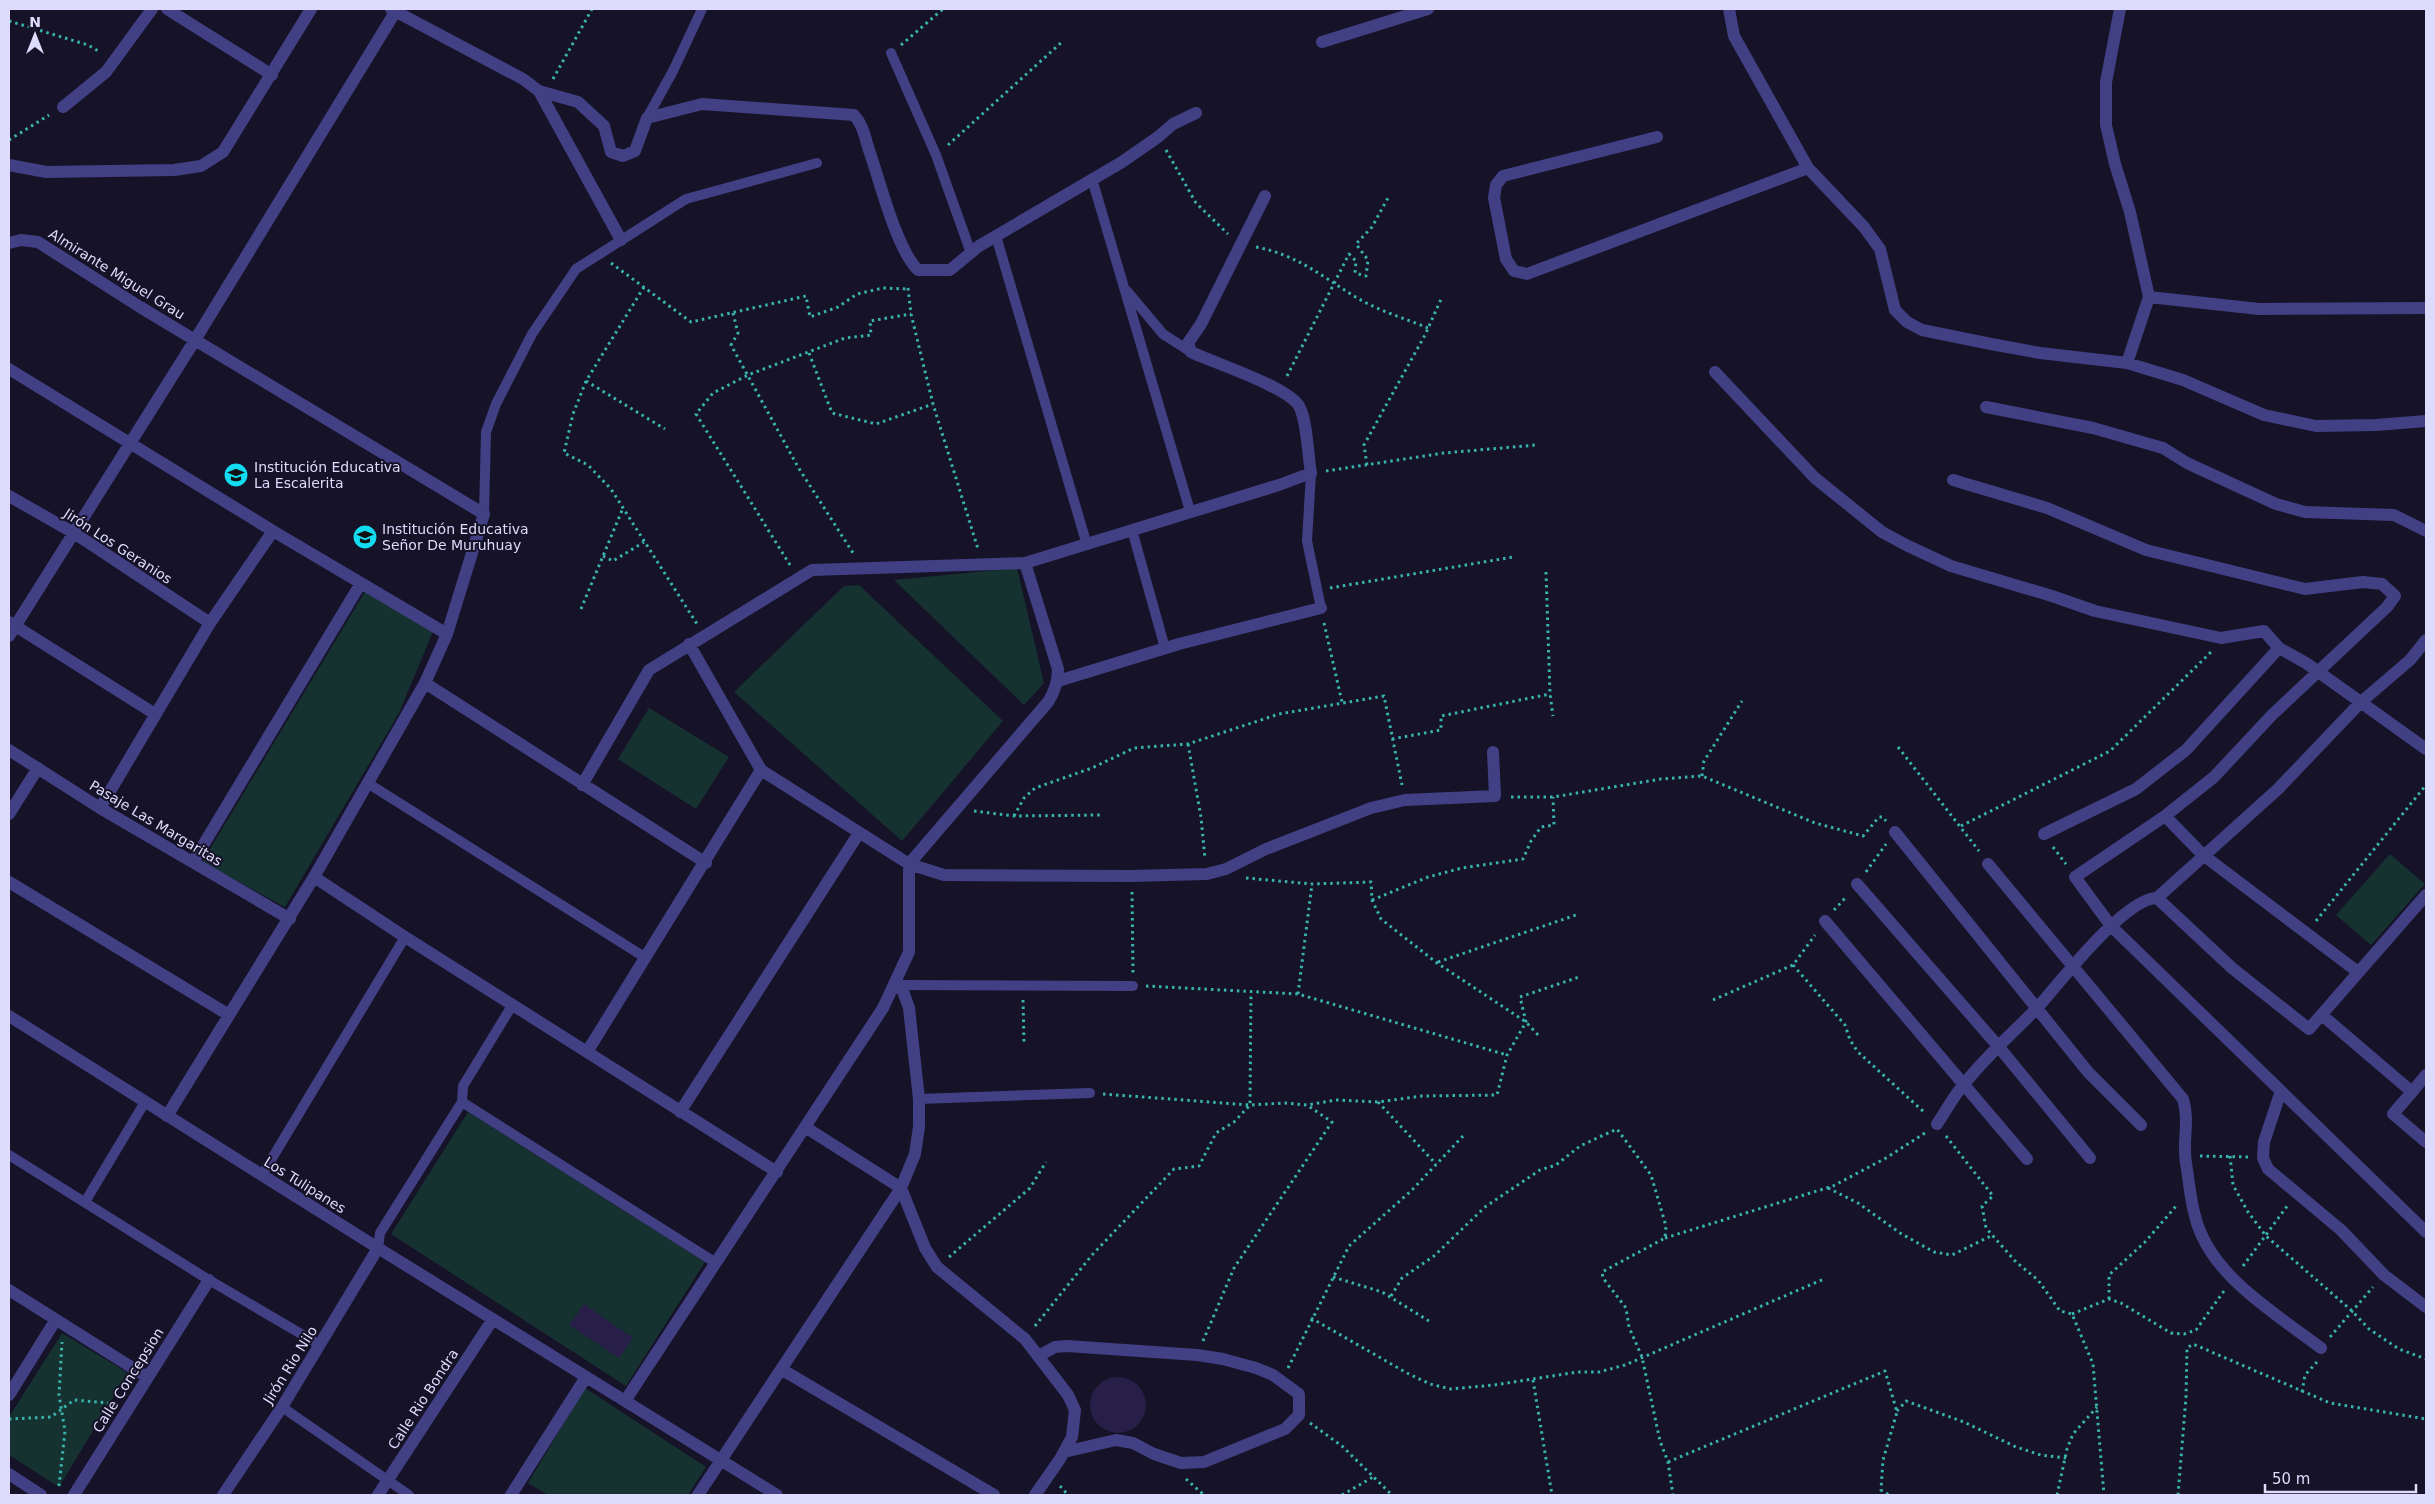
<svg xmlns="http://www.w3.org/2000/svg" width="2435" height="1504" font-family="'DejaVu Sans',sans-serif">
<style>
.green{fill:#153231}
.building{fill:#271f48}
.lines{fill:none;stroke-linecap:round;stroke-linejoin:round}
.path{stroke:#38b4ac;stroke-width:3;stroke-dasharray:2.5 4;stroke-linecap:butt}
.service{stroke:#424084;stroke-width:10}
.minor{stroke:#424084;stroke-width:12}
.tertiary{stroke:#424084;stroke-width:12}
.labels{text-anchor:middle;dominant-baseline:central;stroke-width:4;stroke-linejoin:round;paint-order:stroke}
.street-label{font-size:14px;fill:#dfdbfd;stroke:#161228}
.poi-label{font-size:14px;fill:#dfdbfd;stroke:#161228;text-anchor:start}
</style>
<rect width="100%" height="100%" fill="#161228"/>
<path class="green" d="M1017 568 1044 683 1024 705 894 580Z
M859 585 1003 721 902 841 734 692 844 586Z
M366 590 434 629 399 713 285 907 202 862Z
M649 708 729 757 696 809 618 759Z
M2390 854 2425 884 2371 945 2336 915Z
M468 1112 705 1262 626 1386 391 1234Z
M62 1333 128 1373 59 1487 9 1455V1417Z
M585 1388 706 1467 688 1495H548L528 1483Z"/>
<path class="building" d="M584 1304 633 1338 619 1358 569 1325Z
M1090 1405a28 28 0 1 1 56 0a28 28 0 1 1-56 0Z"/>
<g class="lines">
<path class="path" d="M9 21 88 45 100 52
M901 45 943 9
M553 79 592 9
M9 140 49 115
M948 145 1063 41
M1166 150 1196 203 1228 234
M1256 247C1297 255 1320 275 1354 296 1376 310 1404 318 1428 328
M611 263 691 322 806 296 810 317 838 307 857 294 883 288 907 289
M644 287 586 381 573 414 564 453 588 465 611 489 697 624
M908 288 911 314 933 404 978 549
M733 313 738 333 731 345 798 467 853 553
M809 353 832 413 876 424 933 404
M1287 376 1349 254 1356 261 1355 273 1366 276 1368 260 1356 244 1372 227 1389 196
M586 381 665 429
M1367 465 1364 445 1425 335 1442 297
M1326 471 1444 453 1536 445
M603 556 613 561 644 542
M790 565 696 414 713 393 748 375 845 338 871 335 870 321 911 314
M1546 572 1550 694 1553 716
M1330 588 1513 557
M581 609 623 508
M1324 623 1342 702
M1392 739 1441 730V716L1550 694
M1188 744 1201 817 1205 859
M1898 747 1979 851
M1702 776 1704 761 1742 701
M1511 797H1553L1661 779 1702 776 1815 823 1863 836 1879 817H1883L1886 821
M974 811 1014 816 1101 815
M1014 816 1024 798 1035 788 1092 768 1134 748 1188 744 1279 714 1384 696 1402 785
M1961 826 2110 751 2212 651
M2053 847 2066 864
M1866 872 1886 844
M1246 878 1312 884 1371 882 1372 900 1381 919 1437 963 1526 1022 1539 1036
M1132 892 1133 973
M1372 900 1428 877 1462 868 1523 859 1531 841 1541 827 1554 825 1553 797
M1834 910 1847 896
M2316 921 2426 785
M1438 962 1579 914
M1793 965 1845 1025 1850 1040 1858 1052 1925 1113
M1146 986 1298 994 1507 1055
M1298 994 1312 884
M1023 1000 1024 1042
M1713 1000 1793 965 1815 935
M1103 1094 1250 1105 1285 1103 1307 1105 1336 1100 1378 1102 1422 1096 1497 1095 1507 1055 1526 1022 1520 997 1579 977
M1378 1102 1436 1164
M1946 1136 1993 1196 1982 1206 1986 1228 2016 1262 2038 1280 2060 1311 2072 1314 2093 1364 2104 1495
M2200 1156 2249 1157
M2230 1156 2233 1185 2248 1212 2266 1236 2351 1310 2369 1329 2399 1349 2426 1359
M1828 1188 1858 1203 1900 1233 1934 1252 1952 1255 1993 1235
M1665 1238 1833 1186 1886 1158 1925 1133
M949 1257 1030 1188 1046 1162
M2243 1266 2288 1205
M1333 1277 1382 1292 1429 1321
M1391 1296 1402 1278 1434 1256 1485 1207 1540 1170 1556 1165 1580 1146 1617 1129 1651 1175 1666 1226 1665 1238 1602 1272 1603 1278 1626 1308 1629 1327 1642 1357 1660 1441 1668 1462 1673 1495
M2109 1299V1275L2145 1242 2177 1205
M2072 1314 2109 1299 2121 1303 2171 1333 2184 1334 2196 1330 2224 1291
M1311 1318 1407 1373 1430 1384 1451 1389 1494 1385 1578 1372H1599L1625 1365 1824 1279
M1035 1326 1092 1255 1174 1169 1199 1166 1216 1133 1234 1122 1250 1105 1251 992
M2330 1337 2373 1287
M1203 1341 1234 1268 1332 1122 1307 1105
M1288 1368 1349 1246 1411 1191 1464 1135
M1533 1380 1552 1495
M2302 1392 2305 1375 2317 1362
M1897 1411 1906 1401 1964 1422 2016 1447 2041 1455 2066 1458
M9 1419 51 1417 74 1400 108 1403
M1310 1423 1342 1446 1392 1495
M1668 1462 1885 1371 1897 1412 1883 1460 1881 1490 1889 1495
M1186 1479 1204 1495
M59 1486 65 1431 59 1395 62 1342
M1060 1486 1068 1495
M1342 1495 1373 1477
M2057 1495 2067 1449 2073 1434 2097 1407
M2178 1495 2186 1397 2187 1348 2193 1344 2330 1403 2426 1419"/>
<path class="service" d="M891 53 936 155 971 253
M647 118 673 71 702 9
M1092 179 1190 511
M996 236 1087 545
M1127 291 1163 334 1191 352
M1311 473 1307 541 1321 608
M484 514 486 432 496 404 532 334 576 269 686 199 817 163
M1132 530 1165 648
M369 784 646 958
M895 985 1133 986
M919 1099 1090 1093
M462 1102 716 1263
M9 1155 209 1280 320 1345
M262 1175 405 937
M85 1202 145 1102
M378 1248 380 1233 462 1102 463 1086 513 1004
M282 1407 409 1495"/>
<path class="minor" d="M167 9 272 75
M391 9 523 79 539 91 621 240
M1729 9 1734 36 1808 168 1864 227 1880 249 1895 310 1907 322 1922 330 1991 344 2040 353 2127 363 2183 380 2264 415 2316 426 2376 425 2426 421
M2120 9 2106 82V125L2115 164 2130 212 2149 297 2127 363
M1322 42 1428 9
M539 91 578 102 604 126 611 152 623 156 635 151 647 118 702 104 854 115C864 126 865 139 870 153 880 182 897 250 918 270H950L979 246 1122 162 1158 137 1173 124 1196 113
M63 107 106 72 152 9
M1657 137 1503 176 1496 185 1494 198 1506 259 1514 271 1527 274 1808 168
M9 165 46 172 174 170 201 166 223 152 311 9
M9 243 21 240 38 242 140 307 484 514 447 634 425 683 314 877 167 1116
M2149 297 2259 309 2426 308
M9 369 273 531 447 634
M1715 372 1815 478 1882 532 1908 546 1951 566 2052 596 2095 611 2221 638 2264 631 2279 648 2306 663 2426 749
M1986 407 2093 428 2163 448 2187 463 2276 504 2305 512 2394 515 2426 531
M1953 480 2047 508 2146 550 2305 589 2363 582 2382 584 2395 596 2387 607 2272 715 2214 777 2165 816 2075 877 2111 926 2426 1232
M9 496 74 533 210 623
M9 622 155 714
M9 636 195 340 397 9
M689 644 761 770 909 864 944 875 1131 876 1207 874 1226 869 1266 849 1371 808 1405 800 1495 796 1493 752
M1058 681 1179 644 1321 608
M425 683 706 863
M9 750 100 808 290 919
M582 785 649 670 812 570 1025 563 1279 485 1311 473C1308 456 1307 422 1300 408 1292 388 1214 363 1191 352L1188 343 1201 324 1265 196
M100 808 210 623 273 531
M9 814 38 768
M2165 816 2203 855 2358 972
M1895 832 2088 1072 2141 1125
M2044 834 2136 789 2186 750 2279 648
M193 862 361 583
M1988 864 2183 1099C2190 1122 2182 1141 2186 1163 2189 1180 2190 1199 2195 1216 2209 1275 2275 1313 2321 1348
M314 877 405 937 777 1172
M9 882 229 1015
M1857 884 1998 1046 2090 1158
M2157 898 2232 968 2309 1029 2426 895
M1825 921 2027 1159
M2323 1016 2412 1092 2393 1114 2426 1142
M587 1052 761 770
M2281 1091 2264 1142 2263 1158 2268 1169 2341 1230 2384 1275 2426 1307
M2412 1092 2426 1075
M680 1112 859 833
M1937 1124C1946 1111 1954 1095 1965 1083 1987 1055 2014 1032 2039 1006 2061 981 2125 898 2157 898L2278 789 2361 702 2410 660 2426 640
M805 1127 901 1188 925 1248 937 1267 1025 1339 1068 1395 1075 1410 1072 1437 1060 1459 1035 1495
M378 1248 777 1495
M9 1290 147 1377
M1040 1355 1055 1347 1067 1346 1197 1355 1223 1359 1256 1368 1273 1375 1299 1394V1415L1285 1429 1204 1462 1181 1463 1154 1454 1133 1443 1116 1440 1064 1452
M781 1369 994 1495
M9 1395 55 1321
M625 1401 883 1008 909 952V864L1048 702C1055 691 1058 682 1058 669L1025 563
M9 1474 41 1495
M74 1495 209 1280
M378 1495 493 1319
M511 1495 586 1377
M698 1495 901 1188 915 1154 919 1127V1099L909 1008 903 991 895 985"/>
<path class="tertiary" d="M9 1016 378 1248 282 1407 223 1495"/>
</g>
<defs>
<symbol id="school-disc" viewBox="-11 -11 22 22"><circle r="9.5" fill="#13dcf1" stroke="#161228"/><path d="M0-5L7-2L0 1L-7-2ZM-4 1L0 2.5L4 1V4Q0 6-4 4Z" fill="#111"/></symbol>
</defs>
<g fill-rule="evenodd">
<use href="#school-disc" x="222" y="461" width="28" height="28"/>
<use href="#school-disc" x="351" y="523" width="28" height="28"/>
</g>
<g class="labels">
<g class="street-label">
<text transform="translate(117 274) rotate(32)">Almirante Miguel Grau</text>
<text transform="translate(118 546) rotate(33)">Jirón Los Geranios</text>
<text transform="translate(156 823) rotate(31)">Pasaje Las Margaritas</text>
<text transform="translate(305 1185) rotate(32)">Los Tulipanes</text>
<text transform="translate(290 1365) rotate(-58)">Jirón Rio Nilo</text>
<text transform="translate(128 1380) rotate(-58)">Calle Concepsion</text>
<text transform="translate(423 1399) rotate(-57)">Calle Rio Bondra</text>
</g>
<g class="poi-label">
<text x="254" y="467">Institución Educativa<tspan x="254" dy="16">La Escalerita</tspan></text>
<text x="382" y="529">Institución Educativa<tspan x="382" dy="16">Señor De Muruhuay</tspan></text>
</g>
</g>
<rect width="2435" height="1504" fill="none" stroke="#dfdbfd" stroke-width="20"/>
<g transform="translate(35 35)" stroke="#161228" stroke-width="4" paint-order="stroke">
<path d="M0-4L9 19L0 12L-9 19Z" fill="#dfdbfd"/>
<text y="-8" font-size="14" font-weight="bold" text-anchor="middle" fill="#dfdbfd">N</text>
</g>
<path d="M2265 1484v8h151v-8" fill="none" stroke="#dfdbfd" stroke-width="2.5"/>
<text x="2272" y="1484" font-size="15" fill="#dfdbfd" stroke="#161228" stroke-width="4" paint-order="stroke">50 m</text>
</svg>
